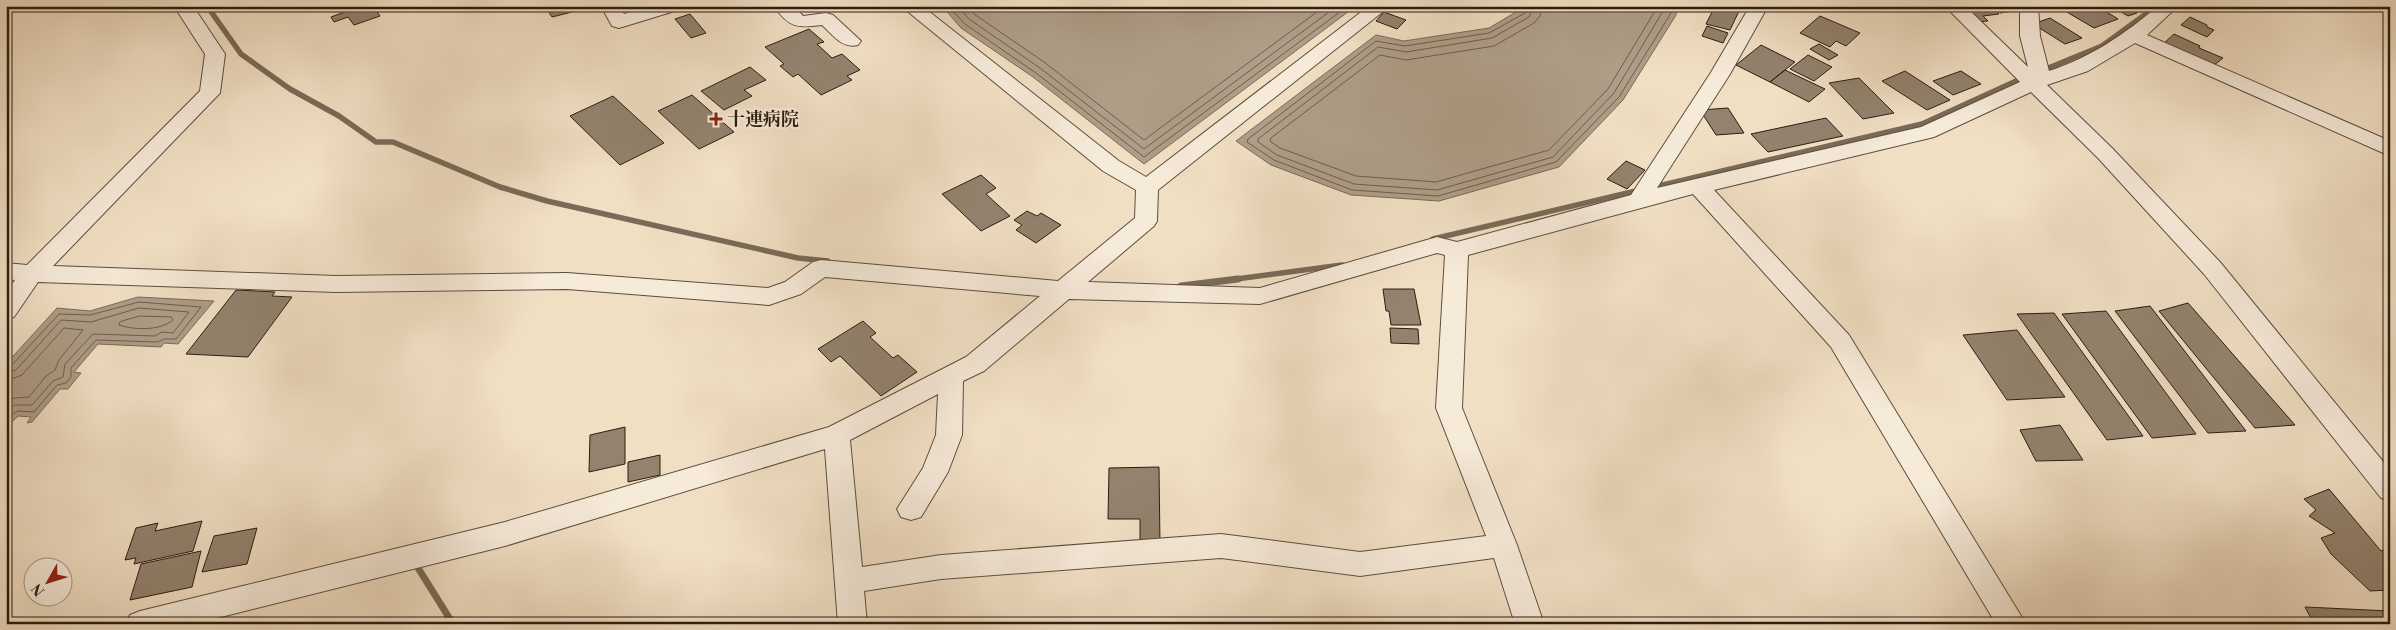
<svg xmlns="http://www.w3.org/2000/svg" width="2396" height="630" font-family="'Libre Bodoni','Noto Serif JP',serif">
<style>
.water{fill:#ae9d87;stroke:#7a6a57}
.lines{fill:none;stroke-linecap:round;stroke-linejoin:round}
.shore{stroke:#6c5d4c;stroke-width:1}
.stream-far1{stroke:#7a6a57;stroke-width:5.5}
.stream{stroke:#7a6a57;stroke-width:7}
.building{fill:#92826e;stroke:#2b1d10}
.minor-casing{stroke:#5c4e3d;stroke-width:2}
.minor{fill:#f6ead9;fill-rule:evenodd}
.poi-dot{fill:#8f2418;stroke:#f6ead9;stroke-width:2}
.labels{text-anchor:middle;dominant-baseline:central;stroke-width:4.5;stroke-linejoin:round;paint-order:stroke}
.poi-label{font-size:18px;font-weight:bold;fill:#2b1d10;stroke:#f6ead9;text-anchor:start}
</style>
<rect width="100%" height="100%" fill="#f1dfc4"/>
<filter id="stains"><feTurbulence type="fractalNoise" baseFrequency=".004" numOctaves="4"/><feColorMatrix values="0 0 0 0 .2 0 0 0 0 .09 0 0 0 0 .02 0 0 0 .5 -.17"/></filter>
<radialGradient id="worn" r=".72"><stop offset=".6" stop-color="#630" stop-opacity="0"/><stop offset="1" stop-color="#630" stop-opacity=".3"/></radialGradient>
<path class="water" d="M942 6H1356L1144 164 1033 77 961 28Z
M1526 6H1678L1676 15 1623 100 1559 167 1439 201 1351 195 1271 165 1236 141 1376 35 1404 41 1489 28Z
M138 297 214 301 178 344 164 343 161 347 98 344 74 372 81 373 68 389H60L32 422 27 423 31 417 18 416 12 422H6V364L57 308 90 311Z"/>
<g class="lines">
<path class="shore" d="M948 6 965 24 1036 73 1144 157 1348 6
M957 6 969 19 1040 68 1144 149 1337 6
M967 6 974 14 1044 62 1144 140 1325 6
M1528 6 1525 13 1489 33 1405 46 1376 41 1248 139 1247 142 1274 160 1352 190 1438 196 1556 162 1619 97 1671 13 1673 6
M1534 6 1529 17 1492 38 1406 52 1378 47 1258 139V142L1277 155 1354 184 1437 190 1553 157 1614 93 1666 6
M1542 6 1540 16 1534 23 1494 46 1406 60 1380 55 1271 138 1270 141 1280 148 1356 176 1436 182 1549 150 1608 89 1658 6
M140 316 171 317 173 320C160 331 134 330 119 325L120 322Z
M6 367 12 365 59 314 90 315 139 302 201 307 176 339H164L158 342 96 340 71 368V377L66 383 57 385 34 412 18 411 6 417
M6 373 16 370 61 320 91 322 139 308 189 312 173 333 162 332 155 336 93 334 65 364 63 377 53 381 32 405H15L6 411
M6 381 22 375 64 328 83 330 59 360 55 370 46 376 29 397 15 398 6 402"/>
<path class="stream-far1" d="M207 6 241 54 290 89 339 116 376 142H393L500 187 547 201 798 258 828 261
M2041 71 2102 46 2157 6
M1650 188 1922 124 2025 77
M1433 239 1640 190
M1229 280 1342 265"/>
<path class="stream" d="M1181 286 1238 279
M415 563 453 624"/>
</g>
<path class="building" d="M361 6H373L380 16 354 25 348 17 334 22 331 17Z
M383 6H405L388 12Z
M550 6H572L576 11 552 17 546 8Z
M1715 6 1739 11 1730 30 1706 24Z
M1960 6H1991L1999 14 1983 16 1988 21 1977 22Z
M1993 6H2015L2019 10 2000 13Z
M2065 6H2097L2118 19 2094 28 2060 8Z
M2111 6H2133L2128 8 2137 13 2128 16Z
M1384 12 1406 20 1397 29 1376 21Z
M690 14 706 33 691 38 675 19Z
M1820 16 1860 33 1846 46 1836 41 1830 47 1800 33Z
M2190 17 2207 25V27L2214 30 2207 37 2181 25Z
M2050 18 2082 38 2065 44 2033 24Z
M1707 26 1728 33 1723 43 1702 36Z
M809 29 824 42 817 44 832 58 842 54 860 70 847 76 852 80 821 95 798 74 793 77 780 66 784 64 765 47Z
M2174 34 2200 46 2199 48 2223 58 2213 66 2163 44Z
M1819 44 1838 55 1829 60 1810 49Z
M1761 45 1795 62 1770 82 1736 65Z
M1808 55 1832 67 1814 81 1790 69Z
M750 67 766 80 744 90 752 96 724 110 701 91Z
M1785 70 1825 89 1809 102 1770 82Z
M1905 71 1950 100 1927 110 1882 81Z
M1961 71 1981 84 1953 95 1933 81Z
M1859 78 1894 113 1863 119 1829 83Z
M692 95 734 132 699 149 658 111Z
M613 96 664 143 620 165 570 116Z
M1728 108 1744 133 1716 135 1700 110Z
M1826 118 1843 136 1768 152 1751 134Z
M1626 161 1645 170 1627 189 1607 179Z
M981 175 996 188 986 194 1010 216 981 231 942 194Z
M1027 211 1037 216 1041 213 1061 225 1036 243 1016 230 1022 225 1014 220Z
M1383 289H1414L1421 325H1391L1389 311H1386Z
M236 290 275 292 272 296 292 297 248 357 186 354Z
M2188 303 2295 425 2255 428 2159 311Z
M2150 306 2246 431 2208 433 2115 311Z
M2106 311 2196 434 2152 438 2062 314Z
M2054 313 2143 436 2107 440 2017 314Z
M863 321 876 333 870 337 893 358 898 355 917 372 881 396 840 356 831 362 818 349Z
M1390 328 1418 329 1419 344 1391 343Z
M2017 330 2065 397 2007 400 1963 335Z
M2060 425 2083 460 2036 461 2020 430Z
M625 427V464L589 472 590 435Z
M660 455V475L628 482V462Z
M1159 467 1160 545H1140V519H1108L1109 468Z
M2329 489 2381 551 2390 548V590L2370 591 2331 554 2321 538 2335 533 2309 516 2316 510 2304 499Z
M202 521 193 551 134 564 136 558 125 560 136 528 158 523 155 531Z
M257 528 247 564 202 572 214 536Z
M201 551 192 587 130 600 141 564Z
M2305 607 2390 611V624H2314Z"/>
<g class="lines">
<defs>
<path id="minor" d="M174 6H193L225 54 220 93 53 266 336 276 567 273 768 288 785 282 813 262 821 260 1058 281 1135 218 1136 190 1103 171 901 6H922L1119 161 1146 177 1369 6H1390L1158 190 1157 221 1154 226 1088 282 1260 288 1437 237 1457 242 1631 195 1710 74 1750 6H1768L1730 74 1657 188 1921 127 2020 82 1945 6H1965L2028 67 2020 36V6H2038L2040 36 2049 71C2090 58 2125 34 2158 6H2178L2147 35 2390 141V156L2135 43 2088 71 2047 85 2112 148 2220 262 2390 470V501L2381 498 2204 274 2098 158 2031 92 1934 137 1714 190 1849 335 2026 624H1996L1831 347 1693 194 1468 255 1462 408 1517 545 1544 624H1515L1494 558 1360 576 1221 558 941 579 864 591 867 624H838L825 449 505 546 193 624H126L130 615 140 611 505 522 829 427 966 357 1040 296 825 277 801 294 769 305 567 289 336 292 38 282 14 317 6 320V293L15 280 6 279V263L27 265 200 91 205 54ZM1437 253 1445 255 1436 408 1486 536 1360 552 1221 534 941 555 862 567 850 440 938 394 936 435 923 468 897 509 901 517 911 520 921 517 948 472 962 435 963 381 984 371 1069 299 1260 304Z
M601 6H619L624 14 651 6H680L678 10 619 28 612 26Z
M774 6H794L803 16 826 13 833 15 861 41 858 45C842 49 833 35 822 25 797 28 789 28 774 6Z"/>
</defs>
<use href="#minor" class="minor-casing"/>
<use href="#minor" class="minor"/>
</g>
<path class="poi-dot" d="M713.5 111.5h5v5h5v5h-5v5h-5v-5h-5v-5h5z"/>
<g class="labels">
<g class="poi-label">
<text x="727" y="119">十連病院</text>
</g>
</g>
<rect width="2396" height="630" fill="none" stroke="#f1dfc4" stroke-width="25"/>
<rect x="8" y="8" width="2381" height="615" fill="none" stroke="#2b1d10" stroke-width="2.5"/>
<rect x="12" y="12" width="2371" height="605" fill="none" stroke="#2b1d10"/>
<g transform="translate(48 582) rotate(231)"><circle r="24" fill="#f6ead9" stroke="#a59889"/>
<path d="M0-4L9 19L0 12L-9 19Z" fill="#8f2418"/>
<text y="-8" font-size="14" font-weight="bold" text-anchor="middle" fill="#2b1d10">N</text>
</g>
<rect width="100%" height="100%" filter="url(#stains)"/>
<rect width="100%" height="100%" fill="url(#worn)"/>
</svg>
